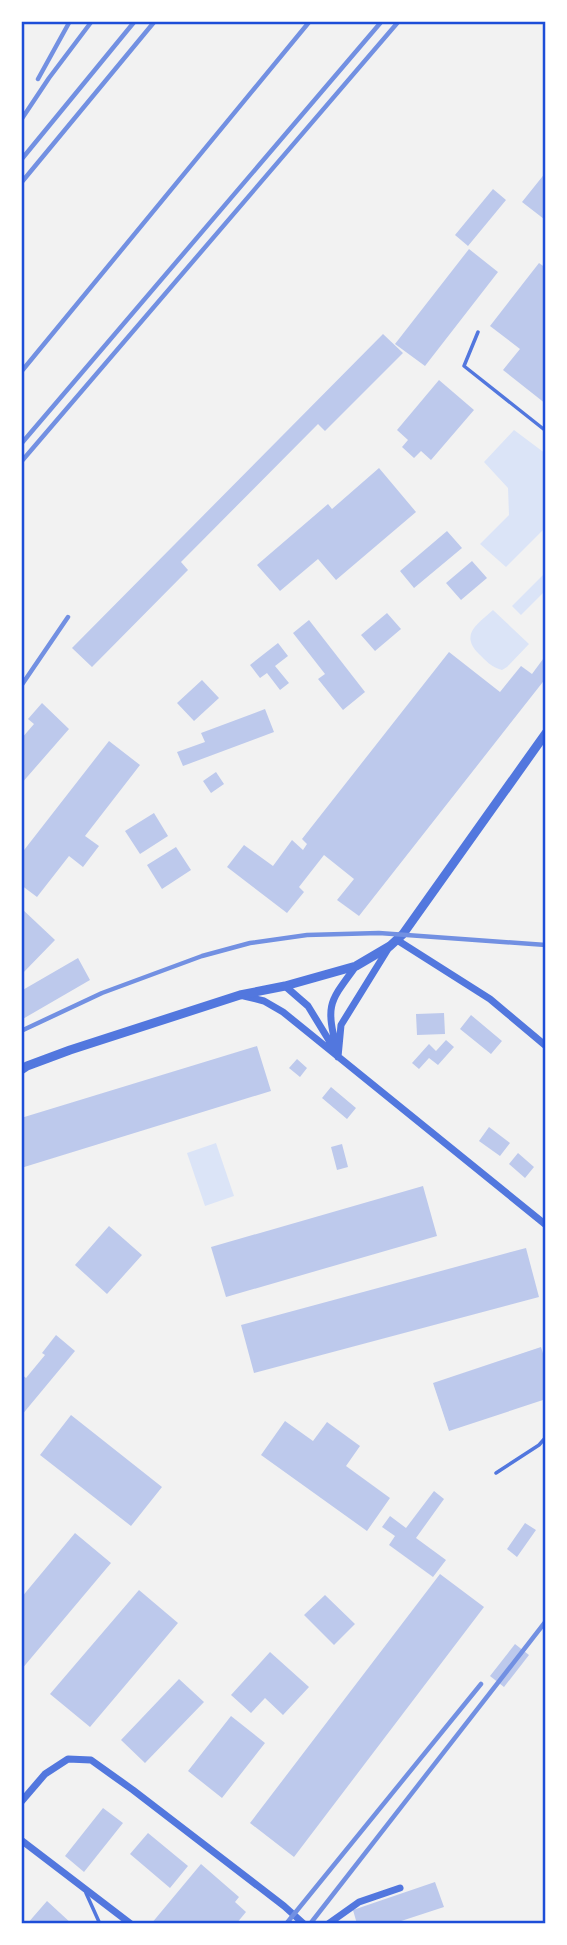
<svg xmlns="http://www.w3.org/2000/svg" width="567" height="1945" font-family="Inter,sans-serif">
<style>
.green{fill:#dbe4f7}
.building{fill:#bdc9ec}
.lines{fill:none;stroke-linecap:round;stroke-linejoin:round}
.service{stroke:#5277de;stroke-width:3.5}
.minor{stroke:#5277de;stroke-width:7}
.tertiary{stroke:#5277de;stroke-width:9}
.rail{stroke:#7290e2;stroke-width:4.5}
.neatline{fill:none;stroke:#1d4ed8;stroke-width:2.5}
</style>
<rect width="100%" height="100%" fill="#f2f2f2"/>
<path class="green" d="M514 430 546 454V527L506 567 480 544 509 515 508 488 484 462Z
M546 572V590L521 615 512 606Z
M493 610 529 644 507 667 502 670C491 667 486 661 479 654 459 634 478 624 493 610Z
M216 1143 234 1196 205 1206 187 1153Z"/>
<path class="building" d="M546 172V217L544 219 522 202Z
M493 189 506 200 468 246 455 235Z
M469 249 498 272 425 366 395 344Z
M539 263 546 268V404L503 370 520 349 490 326Z
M383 334 403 353 325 431 318 424 181 562 188 570 92 667 72 648Z
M439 380 474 410 431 460 421 451 414 458 402 447 408 440 397 430Z
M379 468 416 512 336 580 318 559 280 591 257 565 328 504 332 509Z
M447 531 462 548 414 588 400 571Z
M472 561 487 578 461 600 446 583Z
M387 613 401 629 375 651 361 635Z
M309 620 365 692 343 710 318 679 325 674 293 633Z
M278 643 288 656 275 666 289 683 280 690 267 673 260 678 250 665Z
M449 652 500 692 521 666 532 674 546 655V678L359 916 337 900 354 879 324 855 299 887 304 892 287 913 227 867 244 845 273 866 292 840 303 850 307 844 302 839Z
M202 680 219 698 194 721 177 703Z
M42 703 69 729 21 784V739L34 724 28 719Z
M265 709 274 732 183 766 177 752 205 742 201 733Z
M109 741 140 765 85 836 99 846 83 867 69 856 37 897 21 885V854Z
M216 772 224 784 211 793 203 781Z
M154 813 168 836 140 854 125 831Z
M176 847 191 870 162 889 147 865Z
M21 908 55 940 21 975Z
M78 958 90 980 21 1020V991Z
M444 1013 445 1034 417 1035 416 1014Z
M471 1015 502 1041 491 1054 460 1029Z
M446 1040 454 1047 438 1065 429 1058 419 1069 412 1063 429 1044 436 1051Z
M257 1046 271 1091 21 1168V1118Z
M297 1059 307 1068 300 1077 289 1068Z
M331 1087 356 1108 347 1119 322 1098Z
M489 1127 510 1143 500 1156 479 1141Z
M342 1144 348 1167 337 1170 331 1147Z
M518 1153 534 1167 525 1178 509 1164Z
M423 1186 437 1236 226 1297 211 1247Z
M109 1226 142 1255 107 1294 75 1265Z
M526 1248 539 1297 254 1373 241 1325Z
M56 1335 75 1351 21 1416V1374L26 1378 45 1355 42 1353Z
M541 1347 546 1363V1399L449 1431 433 1383Z
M71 1415 162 1487 131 1526 40 1455Z
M285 1421 313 1441 327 1422 360 1446 346 1466 390 1498 367 1531 261 1455Z
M434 1491 444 1499 416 1538 446 1560 433 1577 389 1545 395 1536 382 1527 390 1516 406 1528Z
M525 1523 536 1530 517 1557 507 1549Z
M75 1533 111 1563 21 1670V1598Z
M440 1574 484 1607 294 1857 250 1823Z
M139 1590 178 1623 90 1727 50 1694Z
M325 1595 355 1624 334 1645 304 1615Z
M515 1644 529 1655 504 1687 490 1676Z
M270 1652 309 1687 283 1715 265 1698 251 1713 231 1695Z
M179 1679 204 1702 145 1763 121 1740Z
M231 1716 265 1743 222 1798 188 1771Z
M103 1808 123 1823 84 1872 65 1856Z
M148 1833 188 1866 170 1888 130 1854Z
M201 1864 239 1897 235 1902 246 1912 236 1924H151Z
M435 1882 444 1907 392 1924H357L353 1910Z
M47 1901 72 1924H27Z"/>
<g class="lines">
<path class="service" d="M478 332 464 366 546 431
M496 1473 539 1445 546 1437
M86 1893 100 1924"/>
<path class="minor" d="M397 940 490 999 546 1046
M285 986 308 1006 333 1047
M244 996 264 1001 283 1012 546 1225
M337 1051C326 1004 328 1004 356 966
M338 1057 341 1025 388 949
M21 1802 45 1774 68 1759 91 1760 133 1790 284 1906 304 1924
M21 1840 131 1924
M328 1924 359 1902 400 1888"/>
<path class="tertiary" d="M21 1070 27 1066 70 1050 240 995 285 986 356 966 390 946 403 934 546 733"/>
<path class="rail" d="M38 79 70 21
M21 120 49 78 92 21
M21 160 135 21
M21 183 155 21
M21 372 310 21
M21 444 382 21
M21 462 399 21
M21 686 68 617
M21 1031 102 993 202 956 250 943 307 935 379 933 546 945
M286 1924 481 1684
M310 1924 546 1621"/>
</g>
<rect width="567" height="1945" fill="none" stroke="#ffffff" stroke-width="46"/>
<rect x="23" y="23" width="521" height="1899" class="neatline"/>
</svg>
